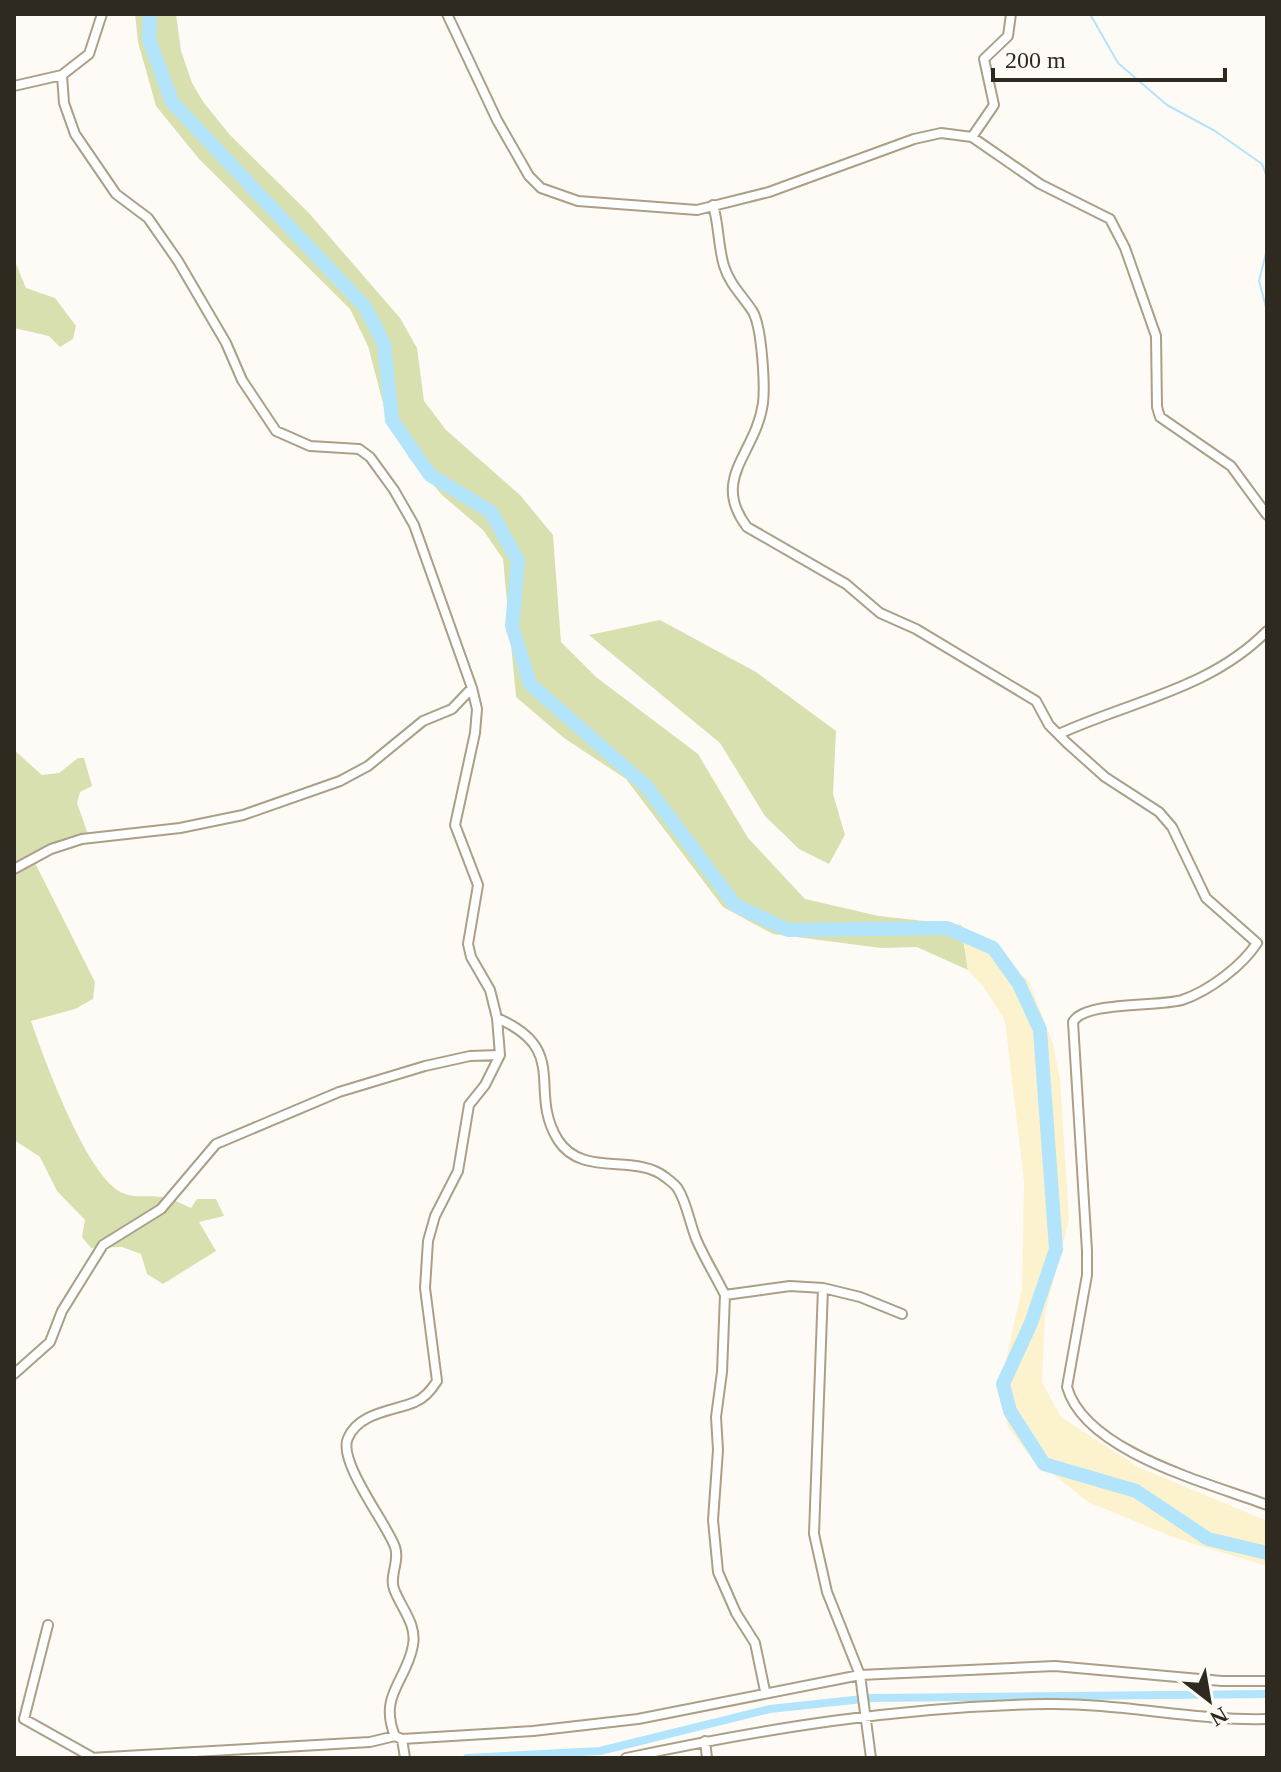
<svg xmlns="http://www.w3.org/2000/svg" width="1281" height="1772" font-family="Georgia,serif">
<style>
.green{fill:#d9e0b0}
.sand{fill:#fcf2cd}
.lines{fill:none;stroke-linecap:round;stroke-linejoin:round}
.stream{stroke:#b2e5fc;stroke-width:2}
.canal{stroke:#b2e5fc;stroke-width:8}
.river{stroke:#b2e5fc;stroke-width:14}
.minor-casing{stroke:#ab9f87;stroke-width:12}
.minor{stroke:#fff;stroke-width:8}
</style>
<rect width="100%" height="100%" fill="#fefbf6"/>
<path class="green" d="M135 14H176L181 51 192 83 204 103 230 135 309 213 400 318 417 348 424 401 446 430 520 495 553 535 561 642 596 677 698 754 748 838 805 899 879 916 961 925 968 970 917 947 881 948 773 934 723 907 626 779 564 738 516 697 503 559 483 530 443 496 409 458 384 407 368 346 350 309 199 159 156 106 138 42Z
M14 259 26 288 55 298 76 326 73 339 60 347 49 336 14 328Z
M660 620 756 672 836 731 833 794 845 835 829 864 799 849 765 816 720 743 589 635Z
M14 750 42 775 59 773 78 758H84L92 786 80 792 77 803 88 834 31 855 95 982 93 999 75 1009 31 1021C44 1058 88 1182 125 1194 136 1198 150 1195 162 1197 172 1198 182 1204 191 1208L197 1199H216L224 1216 199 1222 216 1251 163 1284 147 1274 141 1254 122 1247 91 1248 82 1237 85 1220 57 1191 40 1157 14 1140Z"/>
<path class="sand" d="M961 925 1029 981 1053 1044 1060 1080 1069 1220 1045 1313 1042 1382 1061 1417 1138 1467 1267 1521V1566L1178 1539 1088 1502 1028 1454 1008 1427 1002 1404 1005 1363 1022 1289 1024 1182 1005 1021 983 986 968 970Z"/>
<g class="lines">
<path class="stream" d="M1090 14 1118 63 1167 105 1215 131 1262 164 1267 177
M1267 249 1259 281 1267 311"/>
<path class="canal" d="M467 1758 600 1751 770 1709 872 1698 1267 1694"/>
<path class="river" d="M150 14 149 39 172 102 365 307 384 344 392 420 430 475 491 512 518 561 512 626 530 684 646 786 735 905 788 930 947 928 993 948 1019 984 1040 1030 1056 1249 1031 1323 1003 1384 1010 1411 1044 1464 1136 1491 1208 1539 1267 1553"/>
<defs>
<path id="minor" d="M102 14 89 54 62 75 64 103 75 134 116 194 148 218 178 261 226 343 242 380 276 431 310 446 359 449 370 457 394 490 414 525 472 688 477 709 475 733 455 825 478 885 468 944 471 957 490 990 497 1018 500 1055 485 1085 469 1105 458 1171 435 1216 428 1241 425 1288 437 1381C432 1389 425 1398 415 1402 394 1411 359 1412 348 1438 337 1461 387 1524 395 1547 400 1561 389 1576 394 1589 401 1608 417 1624 413 1645 407 1681 378 1695 395 1736
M447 14 497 120 529 176 541 188 578 201 697 210 769 192 914 139 941 133 972 137 1040 184 1110 219 1125 248 1156 336 1157 407 1160 417 1231 466 1267 515
M14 86 62 75
M972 137 994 105 984 59 1008 36 1011 14
M713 205C719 225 718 246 724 266 730 285 743 296 753 312 762 328 765 385 763 403 756 454 710 478 747 527L846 584 880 613 916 629 1036 701 1049 725 1067 743 1105 777 1159 812 1172 827 1206 898 1257 943C1242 966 1209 991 1182 1000 1158 1007 1084 1001 1073 1022L1087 1251V1275L1067 1387C1085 1452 1209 1483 1267 1505
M1059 734C1131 701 1210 689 1267 631
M14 869 51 849 82 839 180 828 243 815 340 781 368 766 423 721 452 709 472 688
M497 1018C571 1050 527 1090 558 1140 582 1178 635 1153 665 1177 669 1180 676 1185 678 1189 687 1203 690 1225 697 1241 705 1259 716 1277 725 1295L790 1286 823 1288 814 1534 827 1592 860 1675 871 1758
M823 1288 860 1297 902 1314
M725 1295 722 1372 716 1417 718 1450 713 1520 718 1572 736 1613 755 1643 765 1691
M14 1374 50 1342 62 1311 103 1245 161 1209 216 1144 339 1092 425 1066 470 1056 500 1055
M48 1625 24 1719 90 1756
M402 1739 405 1758
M705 1741 707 1758
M90 1758 370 1742 395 1736 402 1739 533 1731 638 1719 860 1675 1055 1666 1222 1681H1267
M626 1758C767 1728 904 1706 1048 1704 1121 1703 1194 1721 1267 1719"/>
</defs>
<use href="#minor" class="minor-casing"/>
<use href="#minor" class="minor"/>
</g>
<rect width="1281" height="1772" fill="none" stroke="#2f2a20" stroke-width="32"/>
<g transform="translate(1209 1700) rotate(149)" stroke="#fefbf6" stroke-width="6" paint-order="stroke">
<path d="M0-6L14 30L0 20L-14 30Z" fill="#2f2a20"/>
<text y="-12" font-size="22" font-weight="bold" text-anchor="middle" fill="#2f2a20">N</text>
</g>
<path d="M993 68v12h232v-12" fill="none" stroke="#2f2a20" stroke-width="4"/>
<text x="1005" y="68" font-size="24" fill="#2f2a20" stroke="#fefbf6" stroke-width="6" paint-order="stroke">200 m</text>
</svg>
